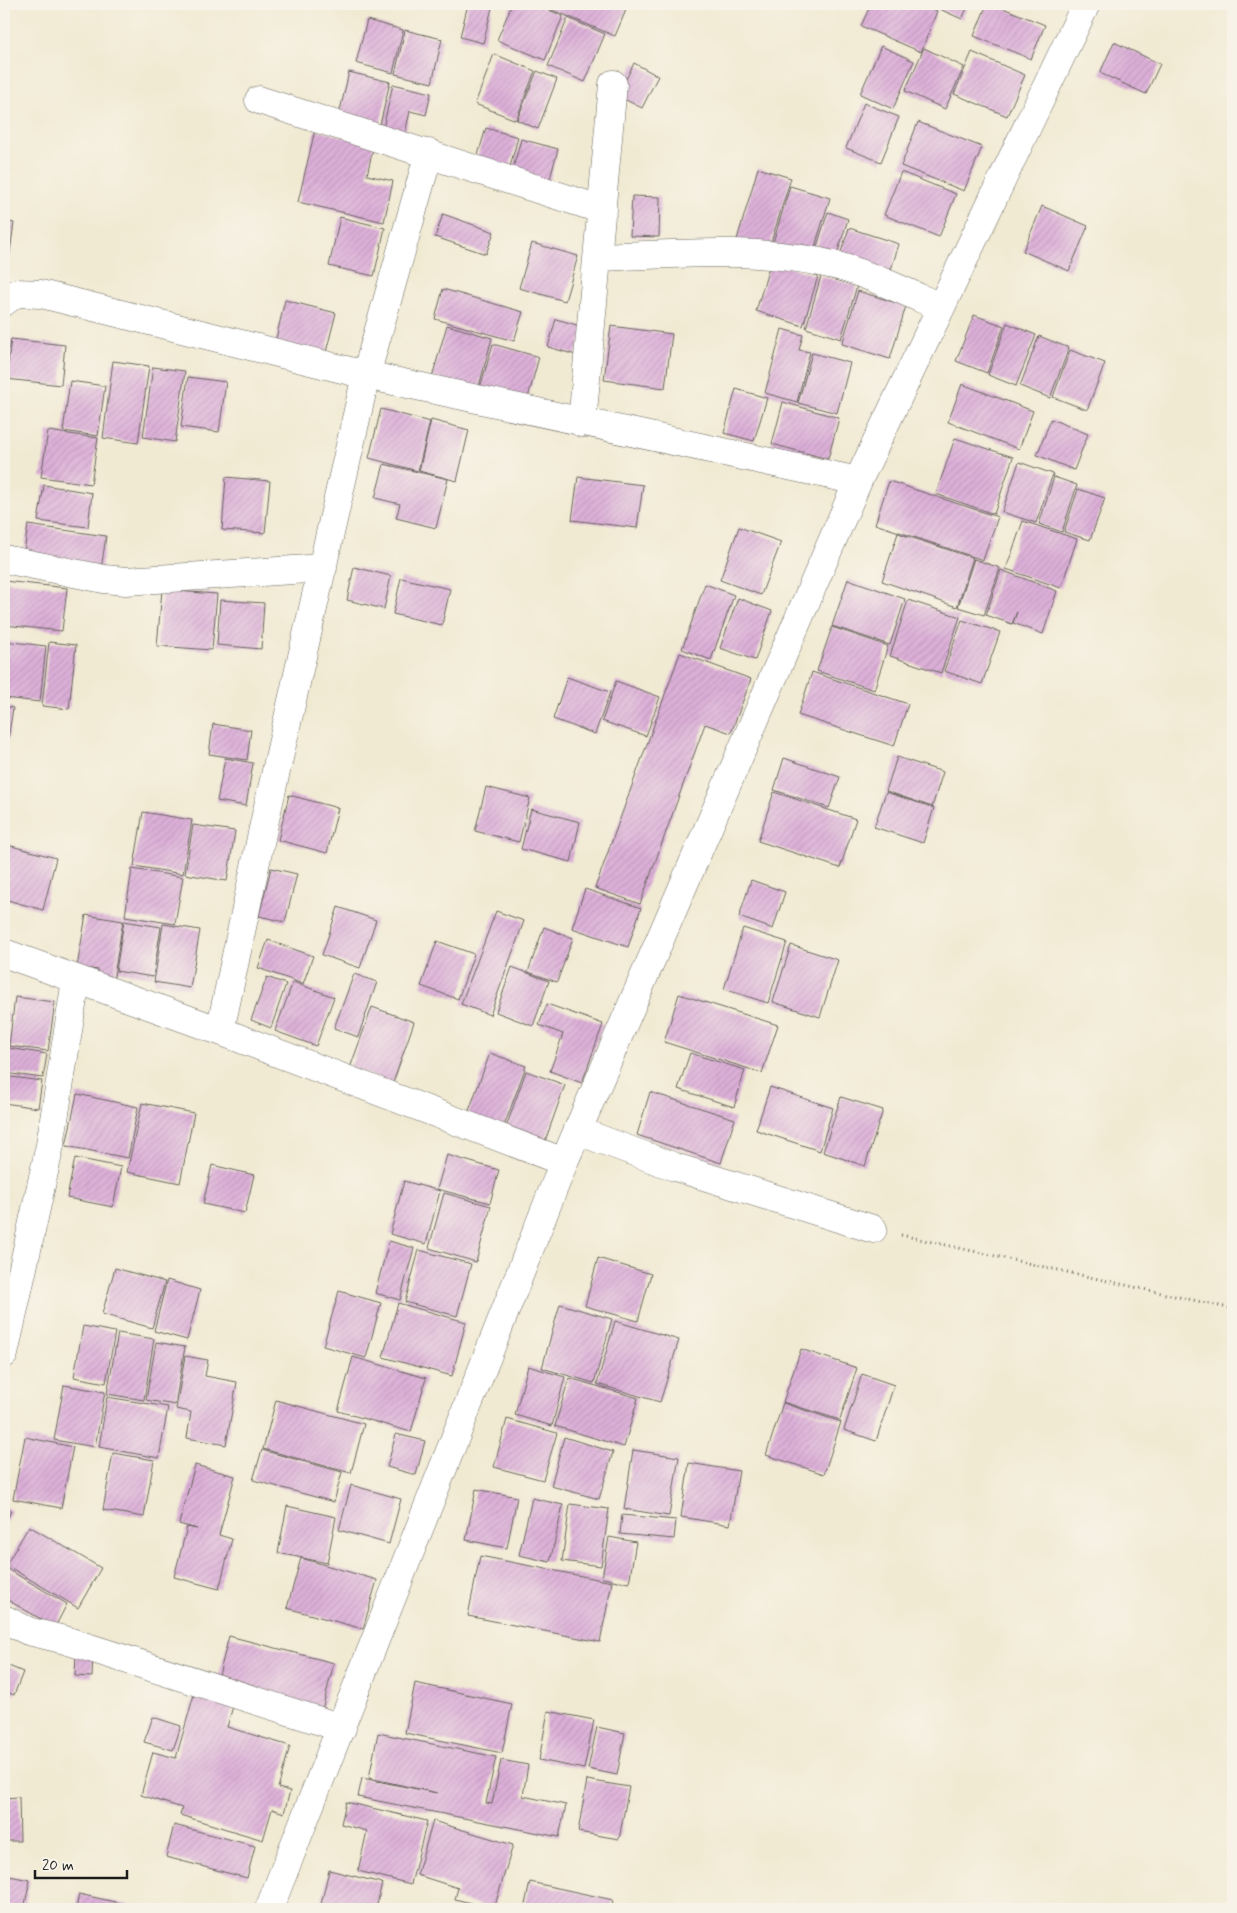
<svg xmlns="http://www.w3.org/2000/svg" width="1237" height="1913" font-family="Mynerve,sans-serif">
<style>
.building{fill:url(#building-hatch)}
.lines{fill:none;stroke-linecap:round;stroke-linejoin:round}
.minor-casing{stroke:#67645c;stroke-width:29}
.path{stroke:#67645c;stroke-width:3;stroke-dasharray:1 4;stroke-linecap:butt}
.minor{stroke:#fff;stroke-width:28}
</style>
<defs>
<pattern id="building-hatch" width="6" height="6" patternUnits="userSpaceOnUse" patternTransform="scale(1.25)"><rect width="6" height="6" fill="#ddb0d9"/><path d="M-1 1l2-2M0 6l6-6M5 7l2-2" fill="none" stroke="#bd97ba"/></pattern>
</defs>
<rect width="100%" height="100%" fill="#f7f3e8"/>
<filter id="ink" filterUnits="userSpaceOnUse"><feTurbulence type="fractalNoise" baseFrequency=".02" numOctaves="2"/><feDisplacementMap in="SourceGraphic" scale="10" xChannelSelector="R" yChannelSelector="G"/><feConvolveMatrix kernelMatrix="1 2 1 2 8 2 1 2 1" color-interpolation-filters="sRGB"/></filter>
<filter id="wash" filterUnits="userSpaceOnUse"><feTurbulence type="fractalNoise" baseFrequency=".0096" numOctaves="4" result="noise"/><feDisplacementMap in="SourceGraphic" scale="20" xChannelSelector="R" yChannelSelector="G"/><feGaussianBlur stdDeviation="1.12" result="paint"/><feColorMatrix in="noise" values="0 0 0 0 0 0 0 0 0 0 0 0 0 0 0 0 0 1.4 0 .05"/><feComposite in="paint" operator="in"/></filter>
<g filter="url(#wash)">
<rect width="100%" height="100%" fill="#f1ead3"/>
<g id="blocks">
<path class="building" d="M468 4H493L483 43 460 37Z
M512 4H535L563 16 545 60 497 40Z
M538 4H611L626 10 615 36Z
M871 4H920L937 11 921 52 861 26Z
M928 4H969L962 19Z
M987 4H993L1045 25 1031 59 974 36Z
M568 18 605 34 585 82 548 66Z
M367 20 403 30 393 73 356 63Z
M405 30 442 39 432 83 395 74Z
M1114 42 1160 64 1146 94 1100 73Z
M881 46 914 61 893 109 860 94Z
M924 48 964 67 945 109 905 91Z
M972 52 1025 75 1007 116 954 94Z
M494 54 535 71 516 120 475 104Z
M634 63 658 76 642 108 618 96Z
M537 71 557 79 538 129 517 120Z
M349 72 390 82 379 129 338 119Z
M393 84 431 93 426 115 410 111 404 139 382 133Z
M864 103 899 117 881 162 846 148Z
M918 122 982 147 964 191 901 166Z
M486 128 518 137 508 174 475 165Z
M315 130 374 144 367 175 393 181 384 222 298 202Z
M521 139 558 149 548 186 511 176Z
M758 168 791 178 768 252 736 243Z
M901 172 956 194 939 237 884 215Z
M790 186 830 198 811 259 772 246Z
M632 196 660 197 659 237 630 236Z
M1042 206 1088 226 1069 271 1023 251Z
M828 212 848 219 836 258 815 252Z
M443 214 494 232 486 254 435 237Z
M340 217 385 228 374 276 329 266Z
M4 221 14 223 9 259 4 258Z
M849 228 899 244 889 276 838 261Z
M532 243 578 256 565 301 519 288Z
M771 261 818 276 803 326 756 311Z
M821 276 857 286 841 339 806 328Z
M443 289 523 312 514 341 435 319Z
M858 291 906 306 890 359 842 344Z
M285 300 336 313 325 356 275 343Z
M974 315 1004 326 987 373 956 361Z
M556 319 584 327 576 355 548 347Z
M1007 323 1036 335 1016 386 988 375Z
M447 325 492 338 478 390 432 377Z
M611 326 672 334 665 388 604 380Z
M782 329 803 335 799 350 810 352 797 402 765 393Z
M1039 336 1069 348 1050 398 1020 386Z
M11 339 65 345 61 385 6 379Z
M493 344 539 357 526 405 479 391Z
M1070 350 1105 363 1087 410 1053 397Z
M812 353 850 363 837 413 798 403Z
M113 361 149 366 138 443 103 438Z
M153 367 185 371 175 442 143 437Z
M188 377 226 382 219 432 181 427Z
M70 381 105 386 98 436 63 431Z
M962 384 1033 411 1019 449 948 422Z
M736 389 767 398 754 441 724 433Z
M783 402 839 418 828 459 772 444Z
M381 409 430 422 418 471 369 458Z
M1051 419 1088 434 1074 470 1037 455Z
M431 420 469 430 457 481 419 471Z
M48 431 98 438 91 484 41 477Z
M955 438 1013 457 994 514 936 494Z
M1019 462 1053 474 1036 523 1002 512Z
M384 464 448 479 436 528 396 518 400 504 375 498Z
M226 477 270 481 265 533 222 530Z
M578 477 643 485 637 528 572 520Z
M1054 477 1077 485 1062 532 1039 524Z
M889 481 998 517 983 560 875 524Z
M44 485 92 493 88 527 38 521Z
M1078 489 1105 498 1090 540 1064 532Z
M1023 521 1077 539 1061 588 1006 569Z
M28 525 106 536 101 570 23 559Z
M739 527 781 542 761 595 720 580Z
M898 533 973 558 957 607 882 581Z
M974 559 1000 568 984 615 958 607Z
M354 567 391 576 384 609 347 600Z
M1001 570 1057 591 1043 634 1013 623 1017 612 1012 624 986 615Z
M401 578 450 589 442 625 393 614Z
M848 579 905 599 890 645 832 626Z
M4 581 67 588 62 631 4 625Z
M705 584 734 595 711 660 682 649Z
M162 590 217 594 212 650 157 646Z
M738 598 772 611 755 660 720 648Z
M220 600 264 603 261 649 217 645Z
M908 600 960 617 941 673 890 656Z
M962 620 1000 632 982 684 944 671Z
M832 627 888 646 874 690 817 671Z
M4 641 46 646 40 702 4 698Z
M49 642 76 645 69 709 42 706Z
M680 653 751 679 731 733 705 724 640 904 595 888Z
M812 672 908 704 894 746 798 715Z
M567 677 610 692 595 734 553 719Z
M616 681 660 697 646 736 602 721Z
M4 706 13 708 5 758H4Z
M213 724 251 730 247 760 209 754Z
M897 757 943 772 932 807 886 791Z
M225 758 253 763 246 806 217 801Z
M784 758 840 777 829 808 774 790Z
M486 787 530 798 519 842 475 831Z
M774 792 856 819 840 868 758 841Z
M886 792 934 808 923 843 874 827Z
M289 795 338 808 327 853 278 840Z
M531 809 580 822 571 862 521 849Z
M143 812 192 820 183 874 134 866Z
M193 825 235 831 227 881 185 874Z
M4 844 56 858 43 910 4 899Z
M271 868 297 874 285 922 259 916Z
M132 869 183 877 175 924 125 916Z
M751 880 785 892 773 929 739 917Z
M585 889 641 908 628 947 572 928Z
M338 907 376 920 360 968 322 955Z
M496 911 524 921 490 1015 461 1004Z
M86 915 123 921 113 982 96 979 98 970 77 967Z
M124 921 161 927 153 977 116 971Z
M163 924 200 930 190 988 154 982Z
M544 927 573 938 557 982 528 972Z
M743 928 787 942 768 1003 724 989Z
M268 940 313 956 303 984 258 968Z
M437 941 474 954 458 999 421 986Z
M791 945 838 960 820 1017 773 1002Z
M512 967 549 981 533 1026 496 1012Z
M354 974 377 982 358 1037 334 1028Z
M267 977 286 984 271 1028 251 1020Z
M293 982 334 997 316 1046 275 1031Z
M679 994 778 1025 762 1073 664 1042Z
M15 997 55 1002 48 1051 9 1046Z
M547 1004 603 1024 582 1083 550 1071 563 1034 539 1025Z
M372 1007 414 1022 393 1083 350 1068Z
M4 1012 9 1013 5 1044H4Z
M8 1048 47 1054 43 1078 4 1073Z
M490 1053 526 1066 503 1129 467 1116Z
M690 1053 745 1070 734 1107 678 1089Z
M526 1071 565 1085 544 1144 505 1130Z
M4 1076 42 1081 38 1108 4 1103Z
M770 1087 833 1108 820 1151 756 1130Z
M650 1092 735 1119 721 1163 637 1135Z
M77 1094 138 1107 128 1158 66 1146Z
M841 1097 883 1110 865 1166 823 1152Z
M142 1103 194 1113 180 1183 127 1172Z
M447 1155 499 1170 490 1203 437 1189Z
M75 1158 121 1167 113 1207 67 1198Z
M212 1165 254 1175 245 1213 203 1204Z
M404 1181 440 1191 426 1244 390 1234Z
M444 1193 491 1206 476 1262 429 1248Z
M389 1241 414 1248 400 1300 375 1293Z
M419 1250 471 1264 457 1316 405 1302Z
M598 1258 651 1274 638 1321 585 1306Z
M115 1268 165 1282 152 1328 102 1314Z
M167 1280 200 1290 187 1340 154 1331Z
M339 1291 381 1303 366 1358 323 1346Z
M398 1303 466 1322 452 1376 383 1357Z
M560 1304 612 1319 594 1383 542 1368Z
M615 1321 679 1340 660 1402 597 1384Z
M83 1326 115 1332 106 1383 74 1377Z
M118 1333 154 1339 144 1400 107 1394Z
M156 1342 185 1347 175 1405 146 1400Z
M801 1349 857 1368 840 1420 783 1402Z
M185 1356 208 1360 205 1376 237 1382 226 1445 187 1438 191 1412 176 1409Z
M353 1357 426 1378 411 1432 338 1411Z
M528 1366 565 1377 552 1426 515 1415Z
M862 1374 894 1385 876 1441 844 1430Z
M569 1378 638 1398 624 1447 555 1426Z
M64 1385 105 1392 95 1447 54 1440Z
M107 1397 168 1407 159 1458 99 1447Z
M276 1400 364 1424 351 1473 263 1449Z
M783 1403 841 1422 824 1474 766 1455Z
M507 1419 557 1433 543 1480 494 1467Z
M396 1434 425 1441 416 1475 387 1467Z
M25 1437 73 1447 61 1508 13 1499Z
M564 1437 613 1452 599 1499 551 1486Z
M262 1450 342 1472 334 1502 253 1480Z
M633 1450 679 1457 669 1516 624 1509Z
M113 1453 154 1460 144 1517 103 1510Z
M689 1463 739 1471 730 1525 681 1517Z
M195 1465 235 1476 219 1535 232 1539 219 1589 174 1577 187 1527 197 1529 179 1524Z
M351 1485 401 1499 389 1544 339 1530Z
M476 1489 517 1497 507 1548 466 1540Z
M532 1498 563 1505 550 1562 519 1555Z
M570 1504 609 1509 601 1566 562 1561Z
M4 1506 11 1510 4 1527Z
M287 1506 336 1517 327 1563 278 1553Z
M622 1515 676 1520 674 1539 620 1534Z
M29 1526 101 1568 78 1608 6 1565Z
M609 1537 636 1542 629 1583 602 1578Z
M480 1556 612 1582 600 1642 468 1616Z
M301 1558 377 1580 363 1629 287 1608Z
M4 1567 67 1604 55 1627 4 1598Z
M229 1636 334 1663 321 1714 216 1687Z
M76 1651 93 1652 92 1677 75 1676Z
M4 1664 23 1672 14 1695 4 1691Z
M415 1683 512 1704 502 1753 405 1733Z
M197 1684 236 1696 227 1727 290 1746 278 1788 290 1791 284 1813 272 1809 263 1840 180 1815 182 1808 141 1795 153 1752 176 1758Z
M548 1711 594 1720 584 1769 539 1760Z
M153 1717 181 1726 173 1750 144 1742Z
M597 1727 625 1733 617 1775 588 1769Z
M378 1733 496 1757 486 1803 492 1804 501 1760 528 1765 523 1796 566 1805 559 1837 358 1797 362 1778 437 1793 369 1778Z
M587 1780 629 1787 619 1839 578 1832Z
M19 1797 20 1841H4V1798Z
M346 1802 427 1821 411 1884 358 1871 367 1831 341 1824Z
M433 1821 513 1845 494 1909 455 1899 458 1888 417 1875Z
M174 1825 255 1846 247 1878 166 1857Z
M329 1870 382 1883 376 1909H320Z
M4 1875 30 1880 24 1909H4Z
M530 1882 613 1900 611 1909H524Z
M79 1894 142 1908 141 1909H76Z"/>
</g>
</g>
<g filter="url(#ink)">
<use href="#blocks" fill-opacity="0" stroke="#67645c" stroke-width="1"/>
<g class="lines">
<defs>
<path id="minor" d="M259 100 603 210
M599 257C676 254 762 246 838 266 873 276 906 292 940 307
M4 302 16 293 41 294 366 375 858 481
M582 423 613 84
M4 559 104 579 126 581 323 568
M4 953 220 1031 564 1162
M220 1031 264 824 366 375 429 153
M578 1131 675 1167 873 1229
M4 1354 50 1145 76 980
M4 1619 28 1631 65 1640 342 1728
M269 1909 564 1162 858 481 1086 4"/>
</defs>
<use href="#minor" class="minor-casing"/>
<path class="path" d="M901 1235 1233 1309"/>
<use href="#minor" class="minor"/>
</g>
</g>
<rect width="1237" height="1913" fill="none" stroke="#f7f3e8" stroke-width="20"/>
<path d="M35 1870v8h92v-8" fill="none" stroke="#1c1c1c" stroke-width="2.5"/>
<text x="42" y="1870" font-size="15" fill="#1c1c1c" stroke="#f7f3e8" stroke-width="4" paint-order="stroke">20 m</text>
</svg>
